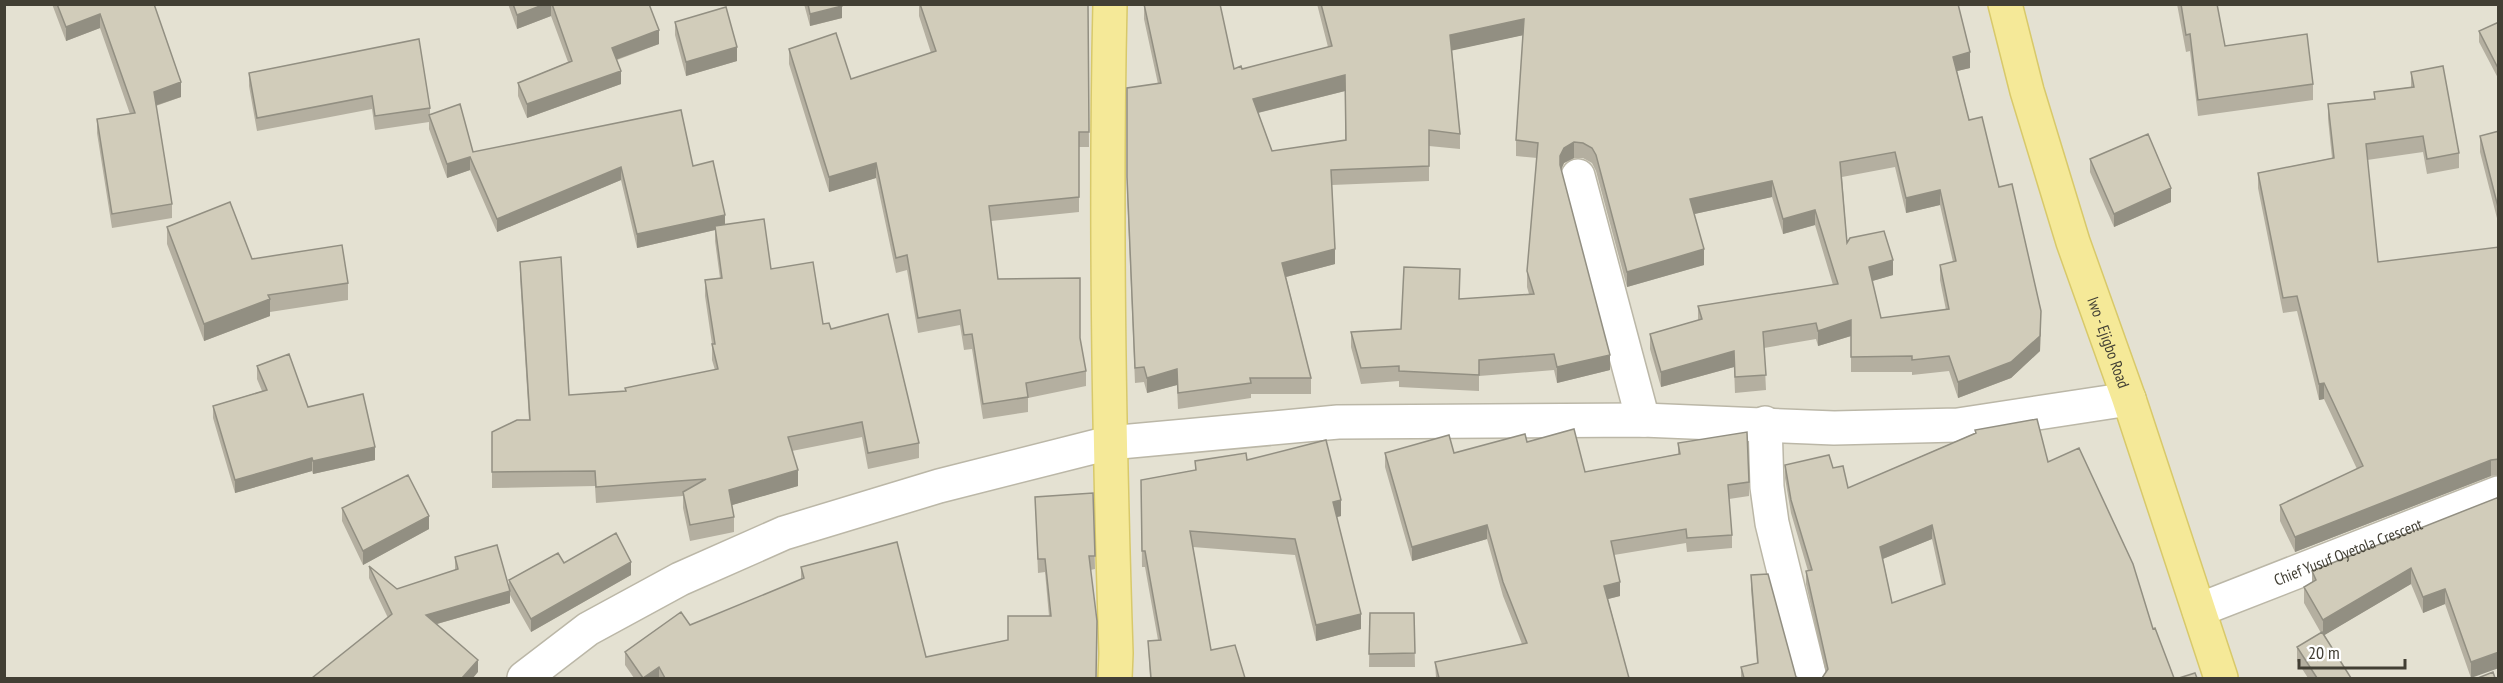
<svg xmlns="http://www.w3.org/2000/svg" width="2503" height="683" font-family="'PT Sans Narrow',sans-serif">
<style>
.residential{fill:#e4e1d2}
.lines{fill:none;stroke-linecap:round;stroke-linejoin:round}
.minor-casing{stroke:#bbb7a7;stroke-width:36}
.major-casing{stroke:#d8c96a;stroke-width:36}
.minor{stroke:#fff;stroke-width:33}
.major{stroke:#f5e998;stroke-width:33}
.wall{fill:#b4afa0;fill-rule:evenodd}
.shaded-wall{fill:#928f82}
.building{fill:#d1ccba;stroke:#928f82;stroke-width:1.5;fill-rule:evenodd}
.labels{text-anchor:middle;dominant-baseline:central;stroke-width:4.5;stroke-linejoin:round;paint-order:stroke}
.street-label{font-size:16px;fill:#423f34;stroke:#fff}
</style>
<rect width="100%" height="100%" fill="#f0eee4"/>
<path class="residential" d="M5 5H2498V678H5Z"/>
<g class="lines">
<defs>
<g id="minor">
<path d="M1578 176 1643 420"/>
<path d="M1765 423 1767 487 1772 523 1810 678"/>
<path id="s1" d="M2199 610 2498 493"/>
<path d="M524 678 588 629 680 579 784 533 939 486 1109 443 1338 422 1643 420 1834 428 1958 425 2129 399"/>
</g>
<g id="major">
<path d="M1110 4C1105 221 1109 437 1116 653L1115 678"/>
<path id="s2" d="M2005 4 2027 91 2073 242 2129 399 2221 678"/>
</g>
</defs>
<use href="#minor" class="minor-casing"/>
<use href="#major" class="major-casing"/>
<use href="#minor" class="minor"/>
<use href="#major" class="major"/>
</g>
<path class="wall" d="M52 4H154L181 97 156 106 172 204V218L112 228 97 133V119L130 114 100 28 66 41Z
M508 4H649L659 44 617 60 621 84 527 118 518 96V83L568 62 551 16 517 29Z
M804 4H842V18L810 26Z
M919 4H1088L1089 147H1079V212L991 221 998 279 1080 338 1086 371V386L1028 398V412L983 419 972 349 964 350 960 325 918 333 907 270 896 273 876 178 829 192 789 64V49L851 79 931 53 919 16Z
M1144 4 1234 69H1242L1328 47 1317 4H1958L1970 68 1957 71 1969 120 1999 187 2041 327 2040 351 2011 378 1958 398 1949 371 1912 375V372H1851V336L1818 346 1816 339 1764 348 1766 390 1735 393 1734 367 1661 387 1650 349V334L1698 320V306L1833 285 1815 225 1783 234 1772 197 1694 214 1704 265 1627 287 1596 171 1592 163 1583 158H1574L1564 163 1561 170 1610 370 1557 383 1554 370 1479 376V391L1399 387V381L1361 384 1351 347V332L1401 329 1460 285 1459 299 1529 294 1527 287V271L1537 158 1516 156V140L1523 35 1452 50 1460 134V149L1429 146V181L1332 185 1335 264 1286 277 1311 378V394H1251V398L1178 409 1177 385 1147 393 1144 382 1135 383 1127 192V88L1158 84 1144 19ZM1345 91V140L1272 151 1258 113ZM1895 167 1906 213 1940 205 1953 262 1940 265V280L1946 310 1881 318 1872 281 1893 275 1847 243 1842 177Z
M2177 4H2217L2225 46 2313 84V100L2198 116 2190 51 2186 52Z
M675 22 737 61 686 76 675 35Z
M2499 22V80L2479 42V31Z
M419 39 430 108V115L473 152 693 166 725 224 771 269 823 324 831 329 919 443V458L868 469 862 437 792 451 798 486 732 505 734 517V532L690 541 683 508V496L596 503 595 486 492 488V432L529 420 520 277V262L569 395 625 391 715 370 712 360V344L705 296V280L720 278 715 241V230L637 248 621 180 497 232 470 170 447 178 429 129V122L375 130 372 109 257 131 249 86V73Z
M2411 72 2459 153V168L2427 174 2423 152 2367 160 2378 262 2499 247V475L2491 476 2295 552 2280 521V505L2357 469 2324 399 2319 400 2297 311 2283 313 2258 188V173L2332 158 2328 119V104L2374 99V92L2411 87Z
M2499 131V226L2480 152V136Z
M2090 159 2171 202 2114 227 2090 172Z
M167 227 252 259 348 283V300L270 312V316L204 341 167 244Z
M257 366 308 407 375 460 313 474 312 471 235 493 213 418V406L262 391 257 379Z
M1975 430 2048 462 2133 564 1823 678 1826 673 1806 584V571H1808L1791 513 1785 478V465L1833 468 1848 488 1975 433ZM1932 539 1942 585 1892 603 1883 559Z
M1527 442 1585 472 1678 454V443L1749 482V496L1729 499 1732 535V548L1687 552 1686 543 1614 555 1620 596 1608 599 1629 678H1436L1435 662 1522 644 1503 596 1487 539 1412 561 1385 467V453H1454Z
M1247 460 1341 516 1337 517 1361 629 1316 641 1295 555 1193 547 1211 650 1245 678H1150L1148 641 1158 640 1145 567H1142L1141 480 1195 470V461Z
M1093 493 1095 569 1090 570 1096 678H634L625 665V652L801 580V567L926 657 1008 640 1049 616 1045 572 1038 573 1035 497Z
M2499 497 2471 678 2445 604 2423 613 2411 584 2324 635 2351 678H2308L2297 661V647L2321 633 2304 603V587L2312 583V571Z
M342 508 429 529 363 565 342 521Z
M455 557 509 587V580L564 563 631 575 531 632 510 595V603L437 624 478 672 388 618 369 578V566L397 589 455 570Z
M1751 575 1796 677 1798 678H1741V667L1757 663 1751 589Z
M1370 613H1414L1415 667H1369Z"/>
<path class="shaded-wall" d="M545 4H551V16L517 29V15Z
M842 6V18L810 26V14Z
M100 14V28L66 41V27Z
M1524 19V35L1450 51V35Z
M659 30V44L612 61V48Z
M737 47V61L686 76V62Z
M1970 52V68L1953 72V57Z
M621 71V84L527 118V104Z
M1345 75V91L1253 114V99Z
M181 82V97L154 106V92Z
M1574 142V158L1564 163 1560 172V156L1564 148Z
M470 157V170L447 178V164Z
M876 163V178L829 192V177Z
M621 167V180L497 232V219Z
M1772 181V197L1690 215V199Z
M2171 188V202L2114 227V214Z
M1940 190V205L1906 213V198Z
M1815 210V225L1783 234V219Z
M725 215V228L715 226V230L637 248V234Z
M1335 249V264L1282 278V263Z
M1704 249V265L1627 287V272Z
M1893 260V275L1869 282V267Z
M270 299V316L204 341V324Z
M2041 311 2040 351 2011 378 1958 398V382Z
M1851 320V336L1818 346V331Z
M1734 351V367L1661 387V372Z
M1610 355V370L1557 383V367Z
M1177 369V385L1147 393V378Z
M2324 383V399L2319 400V384Z
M375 447V460L313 474V461Z
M312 458V471L235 493V480Z
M2491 460V476L2295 552V537Z
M798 470V486L729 506V490Z
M1341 500V516L1333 518V502Z
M429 516V529L363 565V551Z
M1487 525V539L1412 561V547Z
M1932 525V539L1880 560V547Z
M631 562V575L531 632V619Z
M2411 568V584L2323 636V620Z
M1620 582V596L1604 600V586Z
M2445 589V604L2423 613V597Z
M510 591V603L426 627V615Z
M1361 614V629L1316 641V625Z
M2499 652V668L2471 678V662Z
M478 660V672L473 678H462Z
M659 667V678H643Z"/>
<path class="building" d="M57 4H154L181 82 154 92 172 204 112 214 97 119 135 113 100 14 66 27Z
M513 4H545L517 15Z
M552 4H649L659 30 612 48 621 71 527 104 518 83 572 61Z
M808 4H842V6L810 14Z
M920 4H1088L1089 132H1079V197L989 206 998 279 1080 278V338L1086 371 1026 383 1028 397 983 404 972 334 964 335 960 310 918 318 907 255 896 258 876 163 829 177 789 49 836 33 851 79 936 51Z
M1144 4H1220L1234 69 1241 66 1242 69 1332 46 1321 4H1958L1970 52 1953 57 1969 120 1982 117 1999 187 2012 184 2041 311 2040 336 2011 362 1958 382 1949 356 1912 360V356L1851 357V320L1818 331 1816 323 1763 332 1766 375 1735 377 1734 351 1661 372 1650 334 1702 319 1698 306 1838 284 1815 210 1783 219 1772 181 1690 199 1704 249 1627 272 1596 155 1592 148 1583 143 1574 142 1564 148 1560 156V165L1610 355 1557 367 1554 354 1479 360V375L1399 371V366L1361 368 1351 332 1401 329 1404 267 1460 269 1459 299 1534 294 1527 271 1538 143 1516 140 1524 19 1450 35 1460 134 1429 130V166L1331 170 1335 249 1282 263 1311 378H1250L1251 383 1178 393 1177 369 1147 378 1144 367 1135 368 1127 177V88L1161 83ZM1345 75 1346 140 1272 151 1253 99ZM1895 152 1906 198 1940 190 1956 261 1940 265 1949 309 1881 318 1869 267 1893 260 1884 231 1850 238 1847 243 1840 162Z
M2181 4H2217L2225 46 2307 34 2313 84 2198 100 2190 34 2186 35Z
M726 7 737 47 686 62 675 22Z
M2499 22V70L2479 31Z
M419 39 430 108 375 116 372 96 257 118 249 73Z
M2443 66 2459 153 2427 159 2423 136 2366 144 2378 262 2499 247V459L2491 460 2295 537 2280 505 2363 466 2324 383 2319 384 2297 296 2283 298 2258 173 2334 158 2328 104 2375 99 2374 92 2414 87 2411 72Z
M460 104 473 152 681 110 693 166 713 161 725 215 637 234 621 167 497 219 470 157 447 164 429 115Z
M2499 131V211L2480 136Z
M2148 134 2171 188 2114 214 2090 159Z
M230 202 252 259 342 245 348 283 268 295 270 299 204 324 167 227Z
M764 219 771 269 813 262 823 324 829 323 831 329 888 314 919 443 868 453 862 422 788 437 798 470 729 490 734 517 690 525 683 492 706 479 596 487 595 471 492 472V432L517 420H530L520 262 561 257 569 395 626 391 625 388 718 369 712 344H715L705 280 722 278 715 226Z
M289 354 308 407 363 394 375 447 313 461 312 458 235 480 213 406 267 390 257 366Z
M2037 419 2048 462 2079 448 2133 564 2153 629 2155 628 2174 678H1822L1828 669 1806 571 1812 570 1791 500 1785 465 1829 455 1833 468 1843 466 1848 488 1976 433 1975 430ZM1932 525 1945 584 1892 603 1880 547Z
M1574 429 1585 472 1680 454 1678 443 1747 432 1749 482 1728 485 1732 535 1687 538 1686 529 1611 541 1620 582 1604 586 1629 678H1439L1435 662 1527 643 1503 582 1487 525 1412 547 1385 453 1449 435 1454 453 1525 434 1527 442Z
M1326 440 1341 500 1333 502 1361 614 1316 625 1295 539 1190 531 1211 650 1235 645 1245 678H1151L1148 641 1161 640 1145 551H1142L1141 480 1196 470 1195 461 1246 453 1247 460Z
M408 475 429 516 363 551 342 508Z
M1093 493 1095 556H1089L1097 621 1096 678H665L659 667 643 678 625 652 681 612 690 625 804 578 801 567 897 542 926 657 1008 640V616H1051L1045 559H1038L1035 497Z
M2499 497V652L2471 662 2445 589 2423 597 2411 568 2323 620 2304 587 2316 580 2312 571Z
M616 533 631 562 531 619 509 580 558 553 564 563Z
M497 545 510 591 426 615 478 660 462 678H312L392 614 369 566 397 589 458 569 455 557Z
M1768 574 1796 677 1798 678H1744L1741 667 1758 663 1751 575Z
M1370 613H1414L1415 653 1369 654Z
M2322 632 2351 678H2317L2297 647Z
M2493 672 2495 678H2478Z
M2195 673 2197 678H2179Z"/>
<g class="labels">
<g class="street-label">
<text stroke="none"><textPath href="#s2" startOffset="354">Iwo - Ejigbo Road</textPath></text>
<text stroke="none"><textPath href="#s1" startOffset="160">Chief Yusuf Oyetola Crescent</textPath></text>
</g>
</g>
<rect width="2503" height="683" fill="none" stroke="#423f34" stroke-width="12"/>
<path d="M2299 659v9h106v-9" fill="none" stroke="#423f34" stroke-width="3"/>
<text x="2308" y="659" font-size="18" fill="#423f34" stroke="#ffffff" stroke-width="4.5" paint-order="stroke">20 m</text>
</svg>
